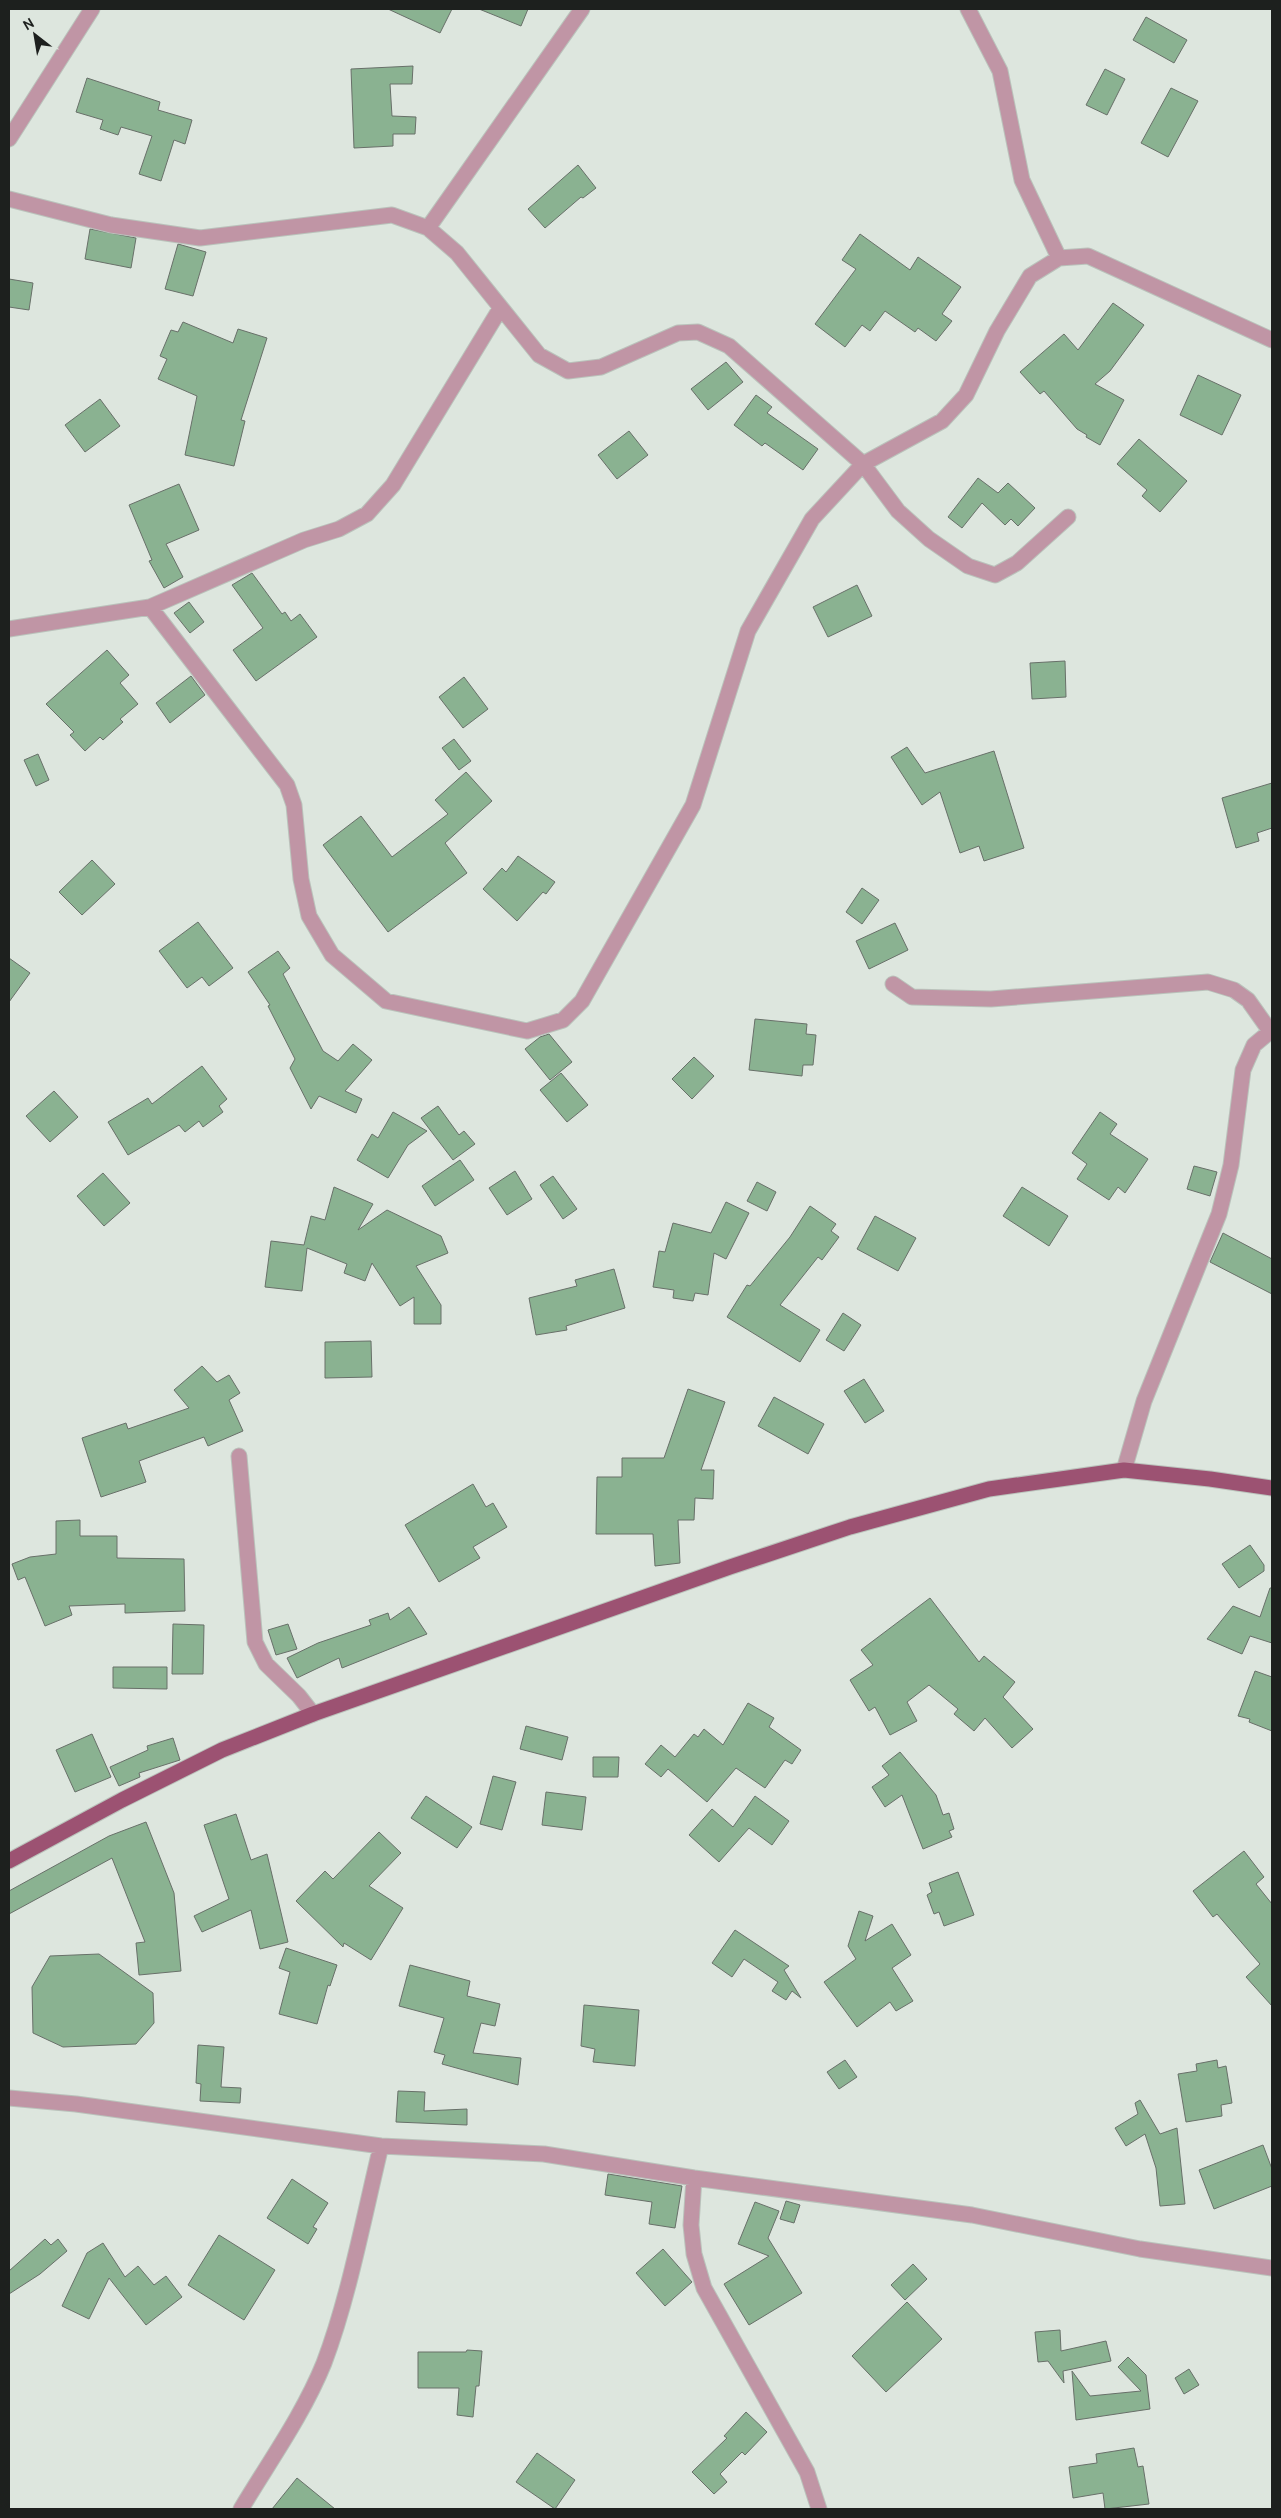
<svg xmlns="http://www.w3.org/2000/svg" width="1281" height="2518" font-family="Cabin,sans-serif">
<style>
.building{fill:#8ab291;stroke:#687069}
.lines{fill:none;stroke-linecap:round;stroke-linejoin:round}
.minor-casing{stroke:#bac2bb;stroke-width:17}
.major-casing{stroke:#bac2bb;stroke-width:17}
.minor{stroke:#c095a5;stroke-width:15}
.major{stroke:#9c5272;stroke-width:15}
</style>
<rect width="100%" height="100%" fill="#dde6de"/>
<path class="building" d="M388 9H452L440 33Z
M479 9H528L521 26Z
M1146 17 1187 40 1174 63 1133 40Z
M413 66 412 84H390L392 116 416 117 415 134H393V146L354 148 351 69Z
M1105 69 1125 79 1107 115 1086 105Z
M87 78 160 102 158 110 192 120 185 144 174 140 161 181 139 174 152 136 121 127 118 135 100 129 103 120 76 112Z
M1171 88 1198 101 1168 157 1141 143Z
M578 165 596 188 583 198 581 197 545 228 528 209Z
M90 229 136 238 131 268 85 259Z
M860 234 910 270 918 257 961 287 942 314 952 321 936 341 918 328 915 332 885 311 870 331 862 325 845 347 815 324 856 269 842 260Z
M178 244 206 252 193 296 165 289Z
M9 279 33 283 29 310 9 307Z
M1113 303 1144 325 1110 371 1095 384 1124 400 1100 445 1086 437 1087 435 1077 429 1044 391 1040 394 1020 372 1064 334 1078 350Z
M183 322 233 343 238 329 267 338 241 420 245 421 234 466 185 455 197 396 158 379 167 359 160 356 171 330 178 332Z
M726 362 743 382 708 410 691 389Z
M1198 375 1241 395 1222 435 1180 415Z
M756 395 772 407 767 413 818 449 803 470 765 443 762 446 734 425Z
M100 399 120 426 85 452 65 425Z
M629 431 648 455 617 479 598 455Z
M1139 439 1187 481 1160 512 1142 496 1147 490 1117 464Z
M978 478 998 493 1008 483 1035 508 1018 526 1011 519 1005 525 982 503 962 528 948 517Z
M179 484 199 530 166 544 183 577 164 588 149 561 152 560 129 505Z
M252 573 282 614 285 612 291 621 300 614 317 637 256 681 233 650 263 628 232 585Z
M857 585 872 616 828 637 813 607Z
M189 602 204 622 190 633 174 613Z
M107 650 129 675 120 683 138 704 120 719 123 722 103 740 100 737 85 751 70 735 74 732 46 704Z
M1065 661 1066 697 1032 699 1030 663Z
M191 676 205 695 170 723 156 703Z
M464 677 488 709 463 728 439 697Z
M454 739 471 761 459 770 442 748Z
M907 747 925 773 994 751 1024 848 984 861 979 846 960 853 940 792 922 805 891 757Z
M38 754 49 780 36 786 24 760Z
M466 772 492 801 445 843 467 873 388 932 323 845 361 816 392 857 448 814 435 800Z
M1272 783V828L1257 833 1259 841 1236 848 1222 798Z
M518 856 555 882 546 894 543 892 517 921 483 889 502 868 506 872Z
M92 860 115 884 82 915 59 892Z
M862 888 879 900 862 924 846 912Z
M198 922 233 968 209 986 202 977 187 988 159 951Z
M895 923 908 950 869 969 856 941Z
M278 951 290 968 283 974 323 1051 338 1061 353 1044 372 1060 345 1091 362 1099 356 1113 319 1096 311 1109 290 1068 295 1059 268 1006 270 1005 248 972Z
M9 958 30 973 9 1002Z
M755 1019 807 1024 806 1034 816 1035 813 1065H803L802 1076 749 1070Z
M549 1034 572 1062 550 1080 525 1049 540 1037Z
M694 1057 714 1076 692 1099 672 1079Z
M202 1066 227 1099 219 1106 223 1112 203 1127 199 1121 185 1132 179 1125 128 1155 108 1122 148 1098 152 1104Z
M561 1073 588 1105 567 1122 540 1090Z
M54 1091 78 1117 50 1142 26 1116Z
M438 1106 459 1135 464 1131 475 1144 453 1160 421 1118Z
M393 1112 427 1131 408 1145 388 1178 357 1160 372 1134 378 1138Z
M1100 1112 1117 1124 1110 1134 1148 1159 1125 1193 1118 1187 1109 1200 1077 1179 1087 1164 1072 1153Z
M460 1160 474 1180 435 1206 422 1186Z
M1194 1166 1217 1172 1210 1196 1187 1189Z
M515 1171 532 1199 507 1215 489 1188Z
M103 1173 130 1203 104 1226 77 1196Z
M553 1176 577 1209 563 1219 540 1185Z
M757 1182 776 1192 767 1211 747 1201Z
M334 1187 373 1204 358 1230 387 1210 441 1236 448 1253 416 1266 441 1305V1324H414V1297L400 1306 372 1263 365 1281 344 1273 347 1264 307 1248 302 1291 265 1287 271 1241 304 1245 311 1216 325 1220Z
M1022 1187 1068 1216 1049 1246 1003 1216Z
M726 1202 749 1213 726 1259 714 1253 708 1295 695 1293 693 1301 673 1298 674 1290 653 1287 659 1251 665 1252 673 1223 711 1233Z
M810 1206 836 1224 831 1231 839 1237 822 1260 818 1257 780 1305 820 1330 800 1362 727 1317 747 1285 750 1286 790 1237Z
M875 1216 916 1238 898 1271 857 1249Z
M1223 1233 1272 1259V1294L1210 1262Z
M614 1269 625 1308 566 1326 567 1330 536 1335 529 1298 577 1286 575 1280Z
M843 1313 861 1325 844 1351 826 1340Z
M371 1341 372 1377 325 1378V1342Z
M202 1366 217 1382 229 1375 240 1393 229 1400 243 1431 208 1446 204 1437 139 1461 146 1482 101 1497 82 1438 126 1423 128 1429 189 1408 174 1390Z
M864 1379 884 1411 865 1423 844 1391Z
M688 1389 725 1402 701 1470H714L713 1499 695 1498 694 1520H678L680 1563 655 1566 653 1534H596L597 1477H622V1458H664Z
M774 1397 824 1424 808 1454 758 1426Z
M473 1484 486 1507 493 1503 507 1527 473 1547 480 1558 439 1582 405 1525Z
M80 1520V1536H117V1558L184 1559 185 1611 125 1613V1604L69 1606 72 1615 45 1626 25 1577 18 1580 12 1564 30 1557 56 1554V1521Z
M1250 1545 1264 1565V1571L1239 1588 1222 1564Z
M1270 1588H1272V1643L1250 1636 1242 1654 1207 1639 1233 1606 1260 1617Z
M930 1598 979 1662 984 1656 1015 1682 1003 1697 1033 1729 1012 1748 985 1718 974 1731 954 1714 958 1709 929 1685 907 1702 917 1721 890 1735 875 1707 869 1711 850 1680 873 1665 861 1650Z
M409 1607 427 1634 342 1668 339 1658 297 1678 287 1658 318 1643 371 1625 369 1620 388 1613 390 1620Z
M173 1624 204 1625 203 1674H172Z
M288 1624 297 1649 276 1655 268 1630Z
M113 1667H167V1689L113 1688Z
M1255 1671 1272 1677V1731L1249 1722 1250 1719 1238 1716Z
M748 1703 774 1718 769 1727 801 1750 792 1764 785 1760 765 1788 736 1768 707 1802 668 1769 661 1777 645 1764 661 1745 675 1757 694 1734 698 1737 704 1729 723 1745Z
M526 1726 568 1737 562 1760 520 1749Z
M92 1734 111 1777 75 1792 56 1750Z
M173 1738 180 1760 139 1773 140 1777 119 1786 110 1767 148 1750 147 1746Z
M900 1752 936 1795 943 1815 949 1813 954 1829 949 1831 952 1837 923 1849 902 1795 885 1807 872 1787 889 1775 882 1766Z
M593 1757H619L618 1777H593Z
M493 1776 516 1782 502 1830 480 1824Z
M546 1792 586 1797 582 1830 542 1825Z
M426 1796 472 1827 457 1848 411 1818Z
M755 1796 789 1821 772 1845 749 1828 719 1862 689 1835 712 1809 733 1827Z
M236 1814 251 1860 267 1854 288 1942 260 1949 251 1910 202 1932 194 1916 229 1899 204 1825Z
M146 1822 174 1893 181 1971 139 1975 136 1943 145 1942 112 1858 9 1914V1891L109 1836Z
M379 1832 401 1853 369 1886 403 1908 371 1960 344 1943 343 1947 296 1901 325 1871 333 1879Z
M1244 1851 1264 1877 1256 1884 1272 1904V2006L1246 1977 1260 1964 1217 1914 1213 1917 1193 1891Z
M958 1872 974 1915 944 1926 939 1912 934 1914 927 1895 932 1892 929 1883Z
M859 1911 873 1916 865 1941 892 1924 911 1955 892 1968 913 2001 896 2011 890 2002 857 2027 824 1982 856 1959 848 1946Z
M735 1930 789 1966 784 1970 801 1998 792 1991 786 2000 772 1991 778 1982 744 1959 732 1977 712 1963Z
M286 1948 337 1965 330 1986 328 1985 317 2024 279 2014 290 1972 279 1968Z
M99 1954 153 1993 154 2023 136 2044 63 2047 33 2033 32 1987 50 1956Z
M410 1965 470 1981 467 1996 500 2004 495 2026 481 2023 473 2053 521 2058 518 2085 442 2064 445 2055 434 2052 444 2018 399 2006Z
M584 2005 639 2010 635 2066 593 2062 595 2049 581 2046Z
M198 2045 224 2047 221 2087 241 2088 240 2103 200 2101 201 2084 196 2083Z
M845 2060 857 2077 839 2089 827 2072Z
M1217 2060 1218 2068 1226 2066 1232 2103 1221 2105 1222 2116 1186 2122 1178 2074 1197 2071 1196 2064Z
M398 2091 425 2092 424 2111 467 2109V2125L396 2122Z
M1140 2100 1160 2134 1177 2128 1185 2204 1160 2206 1156 2168 1145 2134 1126 2146 1115 2128 1138 2114 1135 2103Z
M1263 2145 1272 2169V2186L1214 2209 1199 2170Z
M608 2174 682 2186 675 2228 649 2224 652 2202 605 2195Z
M292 2179 328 2203 313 2227 317 2229 308 2244 267 2218Z
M786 2201 800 2205 794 2223 780 2219Z
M755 2202 779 2211 768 2238 802 2293 749 2325 724 2284 769 2256 738 2244Z
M219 2235 275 2270 244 2320 188 2285Z
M45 2239 51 2245 58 2239 67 2251 40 2274 9 2294V2271Z
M103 2243 125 2277 138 2266 154 2285 166 2276 182 2297 146 2325 109 2278 89 2319 62 2306 87 2253Z
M663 2249 692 2282 665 2306 636 2273Z
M913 2264 927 2279 905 2300 891 2285Z
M907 2302 942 2339 886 2392 852 2356Z
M1060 2330 1061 2351 1106 2341 1111 2361 1063 2371 1064 2383 1048 2361 1038 2362 1035 2332Z
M467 2350 482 2351 479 2386H476L473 2417 457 2415 459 2388H418V2352H466Z
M1128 2357 1146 2375 1150 2409 1076 2420 1072 2371 1090 2396 1141 2391 1118 2367Z
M1189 2369 1199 2385 1184 2394 1175 2378Z
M746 2412 767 2432 745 2455 742 2452 720 2474 727 2482 714 2494 692 2472 727 2438 724 2436Z
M1134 2448 1138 2467 1143 2466 1149 2504 1105 2509 1103 2493 1073 2498 1069 2467 1097 2463 1096 2454Z
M537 2453 575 2480 555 2509 516 2482Z
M297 2478 335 2509H272Z"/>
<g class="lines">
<defs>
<path id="minor" d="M968 9 1000 71 1022 180 1059 258
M9 139 92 9
M9 199 111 225 200 238 392 215 428 228 457 253 539 355 568 371 601 367 678 333 698 332 729 346 863 464 898 511 929 539 968 566 995 575 1017 563 1068 517
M428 228 582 9
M150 607 287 785 294 805 301 879 309 916 332 955 386 1001 527 1031 563 1020 582 1001 693 805 748 631 812 519 863 464 942 421 966 395 997 331 1030 276 1059 258 1088 256 1272 340
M9 629 150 607 304 540 339 529 367 514 393 485 500 309
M893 984 912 997 991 999 1208 982 1234 990 1248 1000 1270 1031
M239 1456 255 1642 266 1664 299 1696 313 1714
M1124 1470 1144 1401 1219 1214 1231 1165 1243 1070 1254 1045 1272 1030
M9 2098 76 2104 381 2146 544 2154 694 2178 972 2215 1140 2249 1272 2268
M694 2178 691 2225 694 2254 704 2288 807 2472 819 2509
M241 2509C269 2462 303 2415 324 2363 349 2297 364 2216 381 2146"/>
<path id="major" d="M9 1861 122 1800 222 1750 313 1714 730 1567 850 1527 989 1489 1124 1470 1210 1479 1272 1488"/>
</defs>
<use href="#minor" class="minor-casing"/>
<use href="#major" class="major-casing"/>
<use href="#minor" class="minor"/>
<use href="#major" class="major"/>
</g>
<rect width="1281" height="2518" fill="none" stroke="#1d201e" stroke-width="20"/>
<g transform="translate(35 35) rotate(329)" stroke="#dde6de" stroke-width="4" paint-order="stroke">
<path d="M0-4L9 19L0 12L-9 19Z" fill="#1d201e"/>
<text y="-8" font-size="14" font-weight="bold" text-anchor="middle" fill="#1d201e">N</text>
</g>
</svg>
